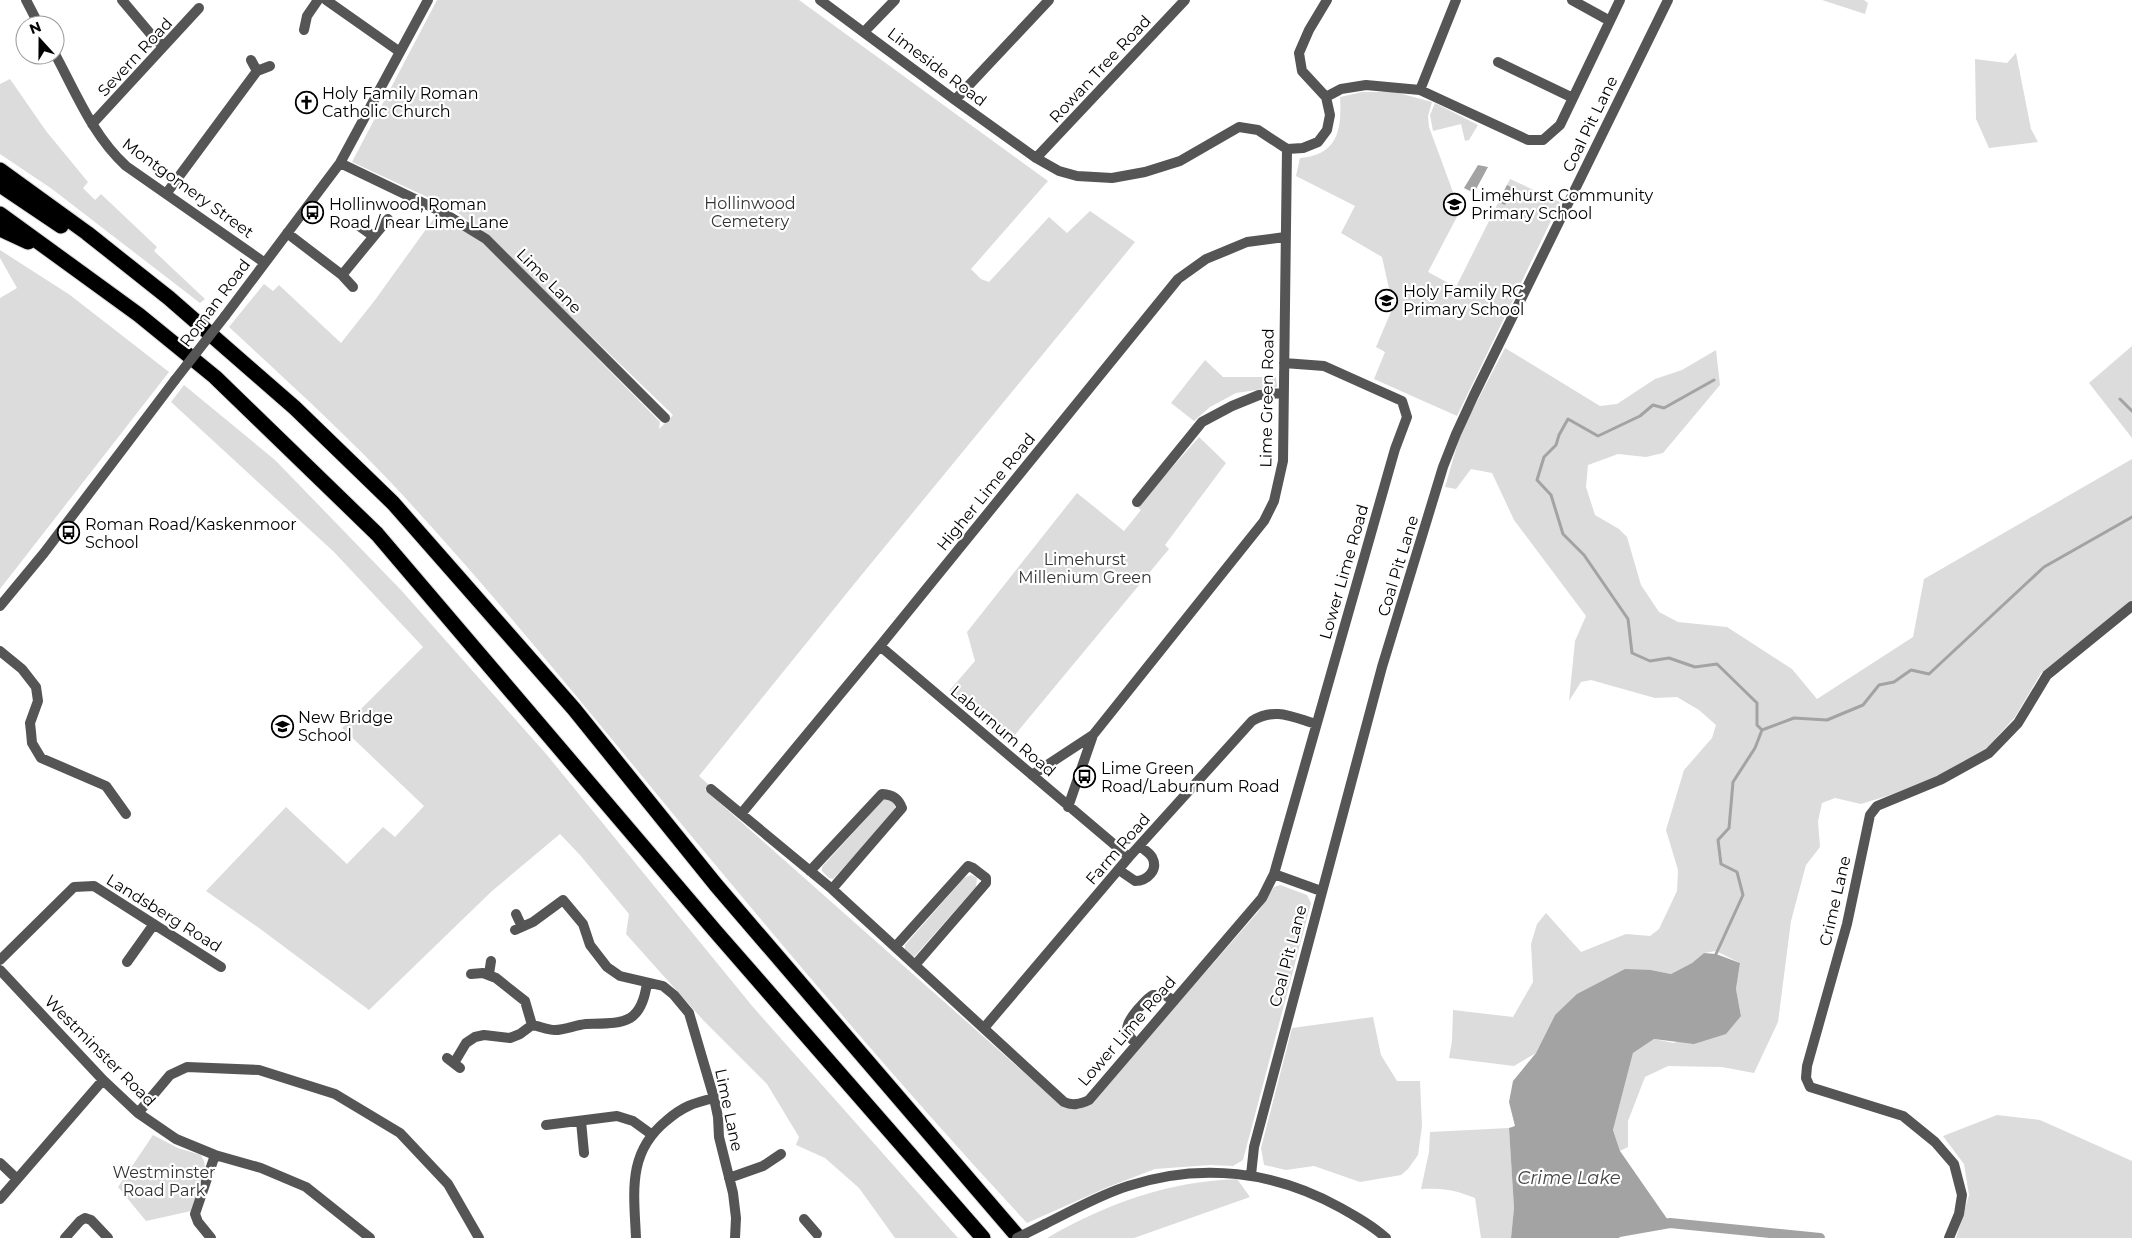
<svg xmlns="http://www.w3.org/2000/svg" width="2132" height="1238" font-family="Montserrat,sans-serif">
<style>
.green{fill:#dcdcdc}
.water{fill:#a3a3a3}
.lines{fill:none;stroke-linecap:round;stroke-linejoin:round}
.stream{stroke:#a3a3a3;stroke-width:3}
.canal{stroke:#a3a3a3;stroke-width:10}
.highway-casing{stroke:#dbdbdb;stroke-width:17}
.minor{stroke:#555;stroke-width:10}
.highway{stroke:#000;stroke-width:15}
.minor-bridge{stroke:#555;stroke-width:10}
.labels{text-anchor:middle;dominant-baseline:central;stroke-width:4.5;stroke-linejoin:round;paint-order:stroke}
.street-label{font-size:16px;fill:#000;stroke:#fff}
.poi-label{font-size:16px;fill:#000;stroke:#fff;text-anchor:start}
.park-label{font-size:16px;fill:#333;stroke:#fff}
.water-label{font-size:18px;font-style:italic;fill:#444;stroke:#fff}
</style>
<rect width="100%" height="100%" fill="#fff"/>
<path class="green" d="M437 0H799L1048 181 971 269 981 279 989 282 1049 217 1067 233 1090 211 1135 242 855 583 699 776 709 785 705 790 1063 1107 1078 1109 1092 1102 1258 912 1274 887 1280 885 1307 895 1311 903 1243 1160 1233 1166 1210 1165 1155 1169 1108 1187 1027 1223C908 1095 795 961 683 826 590 713 498 598 398 490 345 433 286 380 229 327L264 284 273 291 279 285 341 343 375 300 437 214 479 238 487 246 660 422 659 429 673 415 487 236 453 209 352 162Z
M1822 0H1864L1868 3 1865 14Z
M2016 53 2031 129 2038 142 1989 148 1976 119 1975 59 2007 63Z
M10 79 46 131 88 182 83 188 95 200 101 194 157 247 154 251 205 299 200 303 52 189 0 154V84Z
M1362 92H1395L1432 102 1428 116 1429 127 1460 211 1428 272 1456 287 1510 179 1560 202 1457 416 1374 379 1385 352 1376 347 1393 307 1382 257 1341 233 1355 206 1296 176 1300 158C1338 155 1342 129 1340 97Z
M1435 103 1478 125 1469 140 1465 141 1461 124 1433 131 1430 115Z
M0 250 70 295 169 372 0 589V298L17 288 0 258Z
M2132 346V438L2089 383Z
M1505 348 1600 406 1617 404 1655 379 1682 370 1716 350 1720 385 1663 453 1646 457 1618 454 1588 465 1586 487 1595 515 1619 529 1627 537 1641 585 1659 612 1678 622 1727 627 1792 669 1817 699 1913 637 1924 579 2132 459V601L2041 673 2015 717 1987 748 1940 775 1890 795 1861 804 1835 798 1822 803 1818 821 1820 847 1806 865 1791 921 1778 1022 1754 1073 1722 1067 1668 1066 1645 1077 1628 1121V1147L1620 1151 1613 1130 1633 1053 1654 1039 1674 1043 1741 1015 1736 989 1740 963 1716 951 1704 953 1692 963 1671 974 1651 970 1555 1015 1536 1053 1514 1066 1449 1058 1452 1041 1453 1010 1513 1017 1533 982 1531 944 1537 924 1546 913 1581 952 1626 934 1650 936 1659 929 1677 891 1678 870 1666 830 1684 770 1712 738 1716 725 1699 710 1677 697 1655 698 1591 680 1581 682 1569 701 1575 641 1586 616 1514 520 1492 473 1471 469 1456 489 1445 487 1461 432Z
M1205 360 1223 377H1276L1277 387 1236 393 1210 407 1194 421 1171 403Z
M184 385 275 460 401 590 547 755 753 1007 958 1238H895L859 1188 825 1158 796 1145 799 1137 767 1084 703 1020 626 934 629 914 580 855 560 834 492 891 369 1010 259 928 206 891 286 807 347 864 383 827 395 837 424 806 342 728 423 647 334 552 171 402Z
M1199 437 1226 463 1165 545 1169 549 1009 742 949 691 975 661 967 632 1077 493 1124 531 1141 510 1137 507Z
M886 799 893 801 896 810 833 879 829 878 822 871V867L883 800Z
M971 875 977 878 976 887 915 956 912 957 905 952V945L964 878Z
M1373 1017 1381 1055 1397 1081H1420L1422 1126 1418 1155 1408 1169 1401 1175 1360 1182 1314 1166 1286 1170 1264 1165 1261 1148 1292 1028Z
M1997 1115 2040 1120 2132 1161V1238H1956L1969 1195 1964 1164 1943 1136Z
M1509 1128 1514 1208 1511 1238H1481L1475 1198C1455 1190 1443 1188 1421 1189L1429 1152 1430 1132Z
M153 1135 178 1148 201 1155 204 1161 205 1167 191 1211 146 1221 118 1187Z
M1237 1179 1250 1197 1134 1238H1047C1108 1203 1166 1182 1237 1179Z"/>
<path class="water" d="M1478 165 1488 167 1474 193 1464 188Z
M1507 185 1513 188 1505 205 1498 202Z
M1704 953 1716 954 1740 963 1736 989 1741 1016 1726 1034 1694 1044 1654 1039 1633 1053 1613 1130 1620 1151 1670 1223 1619 1232 1609 1238H1511L1514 1208 1509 1128 1515 1126 1509 1102 1513 1081 1536 1053 1555 1015 1577 994 1625 969 1651 970 1671 974 1692 963Z"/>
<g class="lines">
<path class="stream" d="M1714 380 1664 408 1653 405 1640 416 1598 436 1568 419 1559 435 1556 445 1544 457 1537 480 1551 495 1563 534 1584 555 1628 619 1632 653 1650 661 1669 658 1695 667 1717 664 1757 703V725L1762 730
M2120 399 2132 411
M1716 954 1743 895 1737 872 1721 864 1718 840 1729 828 1733 782 1755 748 1762 730 1794 718 1827 720 1863 705 1879 685 1894 682 1911 670 1929 674 2044 567 2132 517"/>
<path class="canal" d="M1609 1238 1619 1232 1670 1223 1820 1238"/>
<defs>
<path id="highway" d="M0 170 87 233 169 298 295 408 393 503 574 709 716 885 1019 1238
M0 185 61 226
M0 214 139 315 215 377 377 534 716 932 983 1238
M0 229 28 242"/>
</defs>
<use href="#highway" class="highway-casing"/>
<path class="minor" d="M26 0 39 25
M122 0 154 38 163 46
M326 0 400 52
M820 0 955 100 1036 158 1059 171 1077 176 1112 178 1145 172 1180 161 1239 127 1258 130 1287 149 1303 148 1318 142 1327 130 1330 115 1326 97 1302 71 1299 53 1309 30 1327 0
M1572 0 1610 21
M304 30 307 16 318 0
M864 32 895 0
M55 54C76 93 93 136 126 166L265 263
M251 60 257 71 270 66
M1498 62 1573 98
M1420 90 1456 0
M1326 97 1341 89 1366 85 1420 90 1528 140H1543L1560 125 1620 0
M955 100 1049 0
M92 124 199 8
M1036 158 1185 0
M340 163 442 212 486 239 665 418
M166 194 257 71
M359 226 373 236
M287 233 342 275 353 287
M342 275 388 219
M225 316 340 163 428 0
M1137 502 1202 422 1232 406 1259 395 1283 393
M0 606 44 553 175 380
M880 646 1129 857
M0 651 22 669 36 687 38 701 30 723 31 732 32 743 41 758 106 786 126 814
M1032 775 1093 735 1264 521 1274 501 1283 461 1287 149
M711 789 832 889 1064 1102C1073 1106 1080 1104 1089 1100L1262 898 1274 874 1395 449 1407 417 1402 401 1324 366 1284 363
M1068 807 1093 735
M741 814 880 646 1178 279 1206 259 1247 242 1285 237
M1119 870 1135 881C1147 881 1159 870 1152 857 1149 852 1144 850 1140 846
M810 871 882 794C893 795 898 798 902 808L832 889
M1274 874 1321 891
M516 914 522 927
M515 930 533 922 563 900 583 924 590 945 607 967 620 976 663 986 674 995 689 1013 714 1098 718 1117 719 1137 733 1193 736 1218 735 1238
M895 947 968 866 973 868 986 878V883L915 965
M0 960 74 887 94 886 221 967
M127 962 154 924
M0 970 103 1080 138 1113 176 1139 215 1155 261 1168 306 1187 370 1238
M471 974 483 973 496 978 525 1001 532 1025
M489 974 491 961
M984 1028 1129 857 1252 721C1275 707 1292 717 1316 724
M1137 1044C1121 1031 1127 1022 1138 1009 1143 1004 1147 998 1153 995H1165L1174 1001
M447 1058 460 1068
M454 1063 466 1043 475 1037 484 1035 510 1038 520 1034 532 1025C540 1026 547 1030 555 1030 565 1030 575 1025 586 1024 622 1023 641 1026 647 983
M138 1113 170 1075 187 1067 259 1070 335 1094 400 1133 448 1184 479 1238
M581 1121 584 1153
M546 1125 617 1116 633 1121 651 1134
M0 1163 17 1179
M1251 1175 1254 1147 1382 667 1443 467 1456 434 1474 395 1668 0
M729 1178 763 1166 781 1154
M0 1199 103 1080
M804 1219 817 1234
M1045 1224C1072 1211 1099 1195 1128 1186 1201 1162 1275 1171 1341 1208 1357 1217 1373 1226 1386 1238
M65 1238 80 1221 85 1218 91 1220 108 1238
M211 1238 198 1222 195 1214 215 1155
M636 1238C634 1192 627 1153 666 1121 682 1107 693 1103 714 1098
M1949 1238 1959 1214 1962 1195 1954 1164 1935 1142 1903 1116 1810 1087 1806 1078 1807 1066 1847 924 1870 815 1877 806 1940 780 1989 753 2018 723 2047 675 2132 606"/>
<use href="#highway" class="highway"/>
<path class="minor-bridge" d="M175 380 225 316
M1017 1238 1045 1224"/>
</g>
<defs>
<symbol id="church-ring" viewBox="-11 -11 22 22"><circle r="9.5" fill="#fff" stroke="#000" stroke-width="1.5"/><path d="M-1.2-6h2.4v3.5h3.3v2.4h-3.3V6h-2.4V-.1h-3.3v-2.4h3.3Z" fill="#000"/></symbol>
<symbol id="school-ring" viewBox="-11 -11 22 22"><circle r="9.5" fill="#fff" stroke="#000" stroke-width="1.5"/><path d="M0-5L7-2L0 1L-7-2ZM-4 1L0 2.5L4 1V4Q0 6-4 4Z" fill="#000"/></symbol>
<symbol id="bus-ring" viewBox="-11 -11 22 22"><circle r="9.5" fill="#fff" stroke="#000" stroke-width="1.5"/><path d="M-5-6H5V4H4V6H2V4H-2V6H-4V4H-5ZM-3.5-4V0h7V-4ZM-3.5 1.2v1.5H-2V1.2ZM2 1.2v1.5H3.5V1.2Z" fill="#000"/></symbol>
</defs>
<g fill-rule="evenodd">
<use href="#church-ring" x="294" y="90" width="25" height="25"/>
<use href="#school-ring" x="1442" y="192" width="25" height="25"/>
<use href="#bus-ring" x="300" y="200" width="25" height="25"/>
<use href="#school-ring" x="1374" y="288" width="25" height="25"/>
<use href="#bus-ring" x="56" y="520" width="25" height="25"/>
<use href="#school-ring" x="270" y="714" width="25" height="25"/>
<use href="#bus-ring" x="1072" y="764" width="25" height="25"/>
</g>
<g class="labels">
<g class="street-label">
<text transform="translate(135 57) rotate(-47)">Severn Road</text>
<text transform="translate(937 67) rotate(37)">Limeside Road</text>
<text transform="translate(1100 69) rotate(-47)">Rowan Tree Road</text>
<text transform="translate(1590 124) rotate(-64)">Coal Pit Lane</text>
<text transform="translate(188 188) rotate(36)">Montgomery Street</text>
<text transform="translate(549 281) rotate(45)">Lime Lane</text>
<text transform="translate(215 303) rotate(-53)">Roman Road</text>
<text transform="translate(1267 398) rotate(-89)">Lime Green Road</text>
<text transform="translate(986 492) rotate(-51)">Higher Lime Road</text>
<text transform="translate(1398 566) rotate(-73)">Coal Pit Lane</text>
<text transform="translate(1344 572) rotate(-74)">Lower Lime Road</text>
<text transform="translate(1003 731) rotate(40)">Laburnum Road</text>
<text transform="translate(1118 849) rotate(-49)">Farm Road</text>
<text transform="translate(1835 901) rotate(-77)">Crime Lane</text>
<text transform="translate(164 913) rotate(32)">Landsberg Road</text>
<text transform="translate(1288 956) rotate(-75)">Coal Pit Lane</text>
<text transform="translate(1127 1031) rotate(-49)">Lower Lime Road</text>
<text transform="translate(100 1051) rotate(45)">Westminster Road</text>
<text transform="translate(729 1110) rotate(78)">Lime Lane</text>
</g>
<g class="poi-label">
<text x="322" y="93">Holy Family Roman<tspan x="322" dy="18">Catholic Church</tspan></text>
<text x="1471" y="195">Limehurst Community<tspan x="1471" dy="18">Primary School</tspan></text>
<text x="329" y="204">Hollinwood, Roman<tspan x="329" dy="18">Road / near Lime Lane</tspan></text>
<text x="1403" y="291">Holy Family RC<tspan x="1403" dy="18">Primary School</tspan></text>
<text x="85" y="524">Roman Road/Kaskenmoor<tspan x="85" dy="18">School</tspan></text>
<text x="298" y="717">New Bridge<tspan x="298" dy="18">School</tspan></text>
<text x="1101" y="768">Lime Green<tspan x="1101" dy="18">Road/Laburnum Road</tspan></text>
</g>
<g class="park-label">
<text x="750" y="203">Hollinwood<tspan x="750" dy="18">Cemetery</tspan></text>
<text x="1085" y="559">Limehurst<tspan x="1085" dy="18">Millenium Green</tspan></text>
<text x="164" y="1172">Westminster<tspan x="164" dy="18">Road Park</tspan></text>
</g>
<g class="water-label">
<text x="1569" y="1178">Crime Lake</text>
</g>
</g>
<g transform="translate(40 40) rotate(339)"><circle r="24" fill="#ffffff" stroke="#999999"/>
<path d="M0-4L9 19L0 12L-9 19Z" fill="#000000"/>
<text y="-8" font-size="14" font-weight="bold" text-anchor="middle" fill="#000000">N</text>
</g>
</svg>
